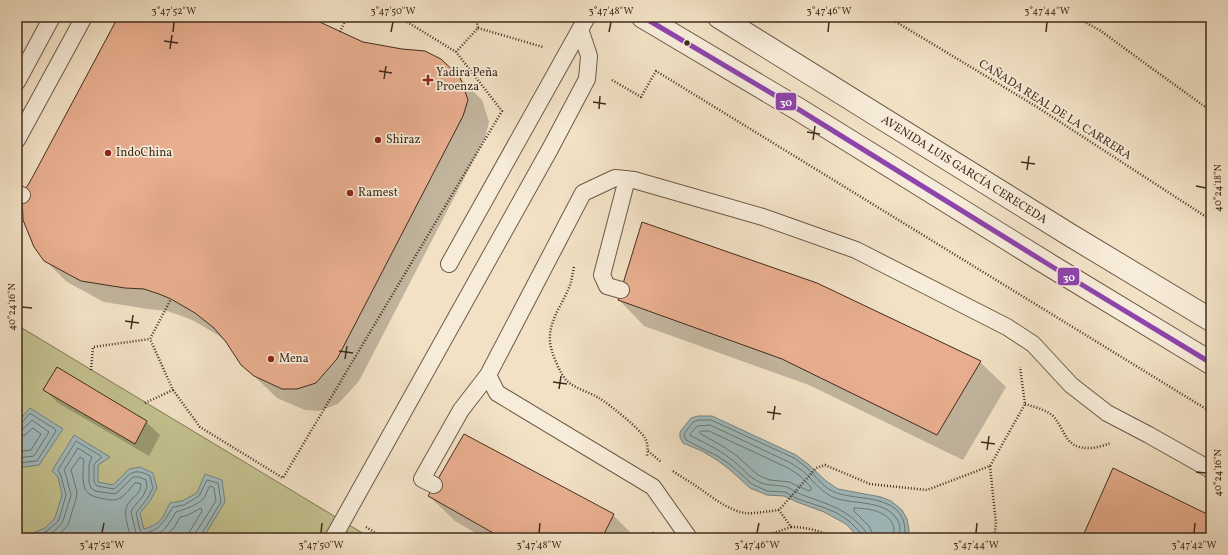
<svg xmlns="http://www.w3.org/2000/svg" width="1228" height="555" font-family="Vollkorn,serif">
<style>
.green{fill:#c3c18f;stroke:#827756}
.water{fill:#9fbbbe;stroke:#79827e}
.shadow{fill:#0003}
.lines{fill:none;stroke-linecap:round;stroke-linejoin:round}
.shore{stroke:#70746e;stroke-width:1}
.building{fill:#e8ae8f;stroke:#412d1d}
.lane-casing{stroke:#6d5a47;stroke-width:18}
.street-casing{stroke:#6d5a47;stroke-width:24}
.path{stroke:#412d1d;stroke-width:2.5;stroke-dasharray:1 2;stroke-linecap:butt}
.lane{stroke:#f7ecd9;stroke-width:16}
.street{stroke:#f7ecd9;stroke-width:22}
.bus-1-casing{stroke:#f7ecd9;stroke-width:8}
.bus-1{stroke:#8e44ad;stroke-width:5}
.ticks{fill:none;stroke:#412d1d;stroke-width:1.5}
.bus-dot{fill:#412d1d;stroke:#f7ecd9;stroke-width:1.5}
.poi-dot{fill:#8f2418;stroke:#f7ecd9;stroke-width:1.5}
.labels{text-anchor:middle;dominant-baseline:central;stroke-width:3.5;stroke-linejoin:round;paint-order:stroke}
.poi-label{font-size:12px;fill:#412d1d;stroke:#f7ecd9;text-anchor:start}
.street-label{font-size:12px;fill:#412d1d;stroke:#f7ecd9}
.line-badge{stroke:#f7ecd9;stroke-width:1.5}
.badge-label{font-size:11px;text-anchor:middle;font-weight:bold;fill:#fff}
.neatline{fill:none;stroke:#412d1d;stroke-width:1.5}
.ticks-label{font-size:10px;text-anchor:middle;fill:#412d1d}
</style>
<rect width="100%" height="100%" fill="#f2e1c5"/>
<filter id="stains"><feTurbulence type="fractalNoise" baseFrequency=".005" numOctaves="4"/><feColorMatrix values="0 0 0 0 .2 0 0 0 0 .09 0 0 0 0 .02 0 0 0 .5 -.17"/></filter>
<radialGradient id="worn" r=".72"><stop offset=".6" stop-color="#630" stop-opacity="0"/><stop offset="1" stop-color="#630" stop-opacity=".3"/></radialGradient>
<path class="green" d="M17 325 349 525 371 538H17Z"/>
<path class="water" d="M30 408 63 429 39 465 17 468V423Z
M698 416H712L796 455 808 464 826 481 838 489 881 497 891 501 902 510 907 519 909 530 908 538H859L846 524 824 512 797 502 784 496 767 495 750 488 729 469 717 460 702 451 683 443 680 438V432L691 418Z
M74 435 110 457 98 465V482L113 485 129 469 140 467 153 473 157 488 150 501 140 513 144 529C161 524 162 519 170 503L182 501 197 493 205 474 222 480 225 502 203 538H17V533L31 534 45 528 55 518 62 495 58 477 52 471Z"/>
<path class="shadow" d="M119 17H307L363 43 459 77 482 100 489 122 485 138 359 381 338 404 319 411 305 410 277 398 242 364 227 342 218 335 194 321 182 316 167 311 148 309 104 302 67 282 45 260 33 179Z
M619 300 980 362 1006 387 963 460 809 385 644 326Z
M58 368 146 422 160 435 149 456 58 403 45 390Z
M429 496 613 515 636 538H484L455 521Z"/>
<g class="lines">
<path class="shore" d="M17 425 21 424 29 414H31L55 429 56 431 37 461 17 463
M17 430 23 429 32 420 49 432 34 456 17 458
M702 431H709L788 468 799 475 811 487V490L809 491 789 482 770 480 758 475 737 456 724 447 701 434 700 432Z
M17 436 25 435 33 428 41 434 31 450 17 452
M33 538 47 531 59 520 66 495 61 476 58 470 76 441 101 456V458L96 462 94 465V482L97 486 114 489C128 478 130 465 150 476L153 488 147 499 136 513 140 530 143 533C160 532 165 519 173 507L184 505 199 496 207 480 218 483 221 502 201 535 200 538
M44 538C51 534 59 528 63 521L71 495 66 475 64 470 78 448 92 457 89 464V482L91 488 95 491 115 494 119 491 133 477H139L146 480 147 487 143 496 133 508 131 512 136 533 139 536 144 538
M56 538 68 525 76 499 77 492 71 470 80 457 84 460C83 465 83 470 83 475 83 493 88 496 105 499 110 500 115 501 120 498 126 495 130 488 135 483H138L141 484C141 500 120 497 127 523 128 528 129 533 132 538
M145 538C163 535 167 527 176 512 185 509 196 506 203 499 206 496 207 491 209 487L211 486 214 488 216 501 196 532 195 538
M163 538 174 528 180 517 188 515 201 508 202 511 190 531 189 538
M862 538 860 532 849 521 837 513 825 508 798 499 785 492 767 491 752 484 732 466 719 457 686 440 684 434 693 422 699 420H711L794 458C798 461 802 464 806 467 816 476 824 489 837 493 860 501 902 494 905 529 905 532 904 535 904 538
M867 538C867 531 862 527 858 523 842 507 821 502 800 494 796 492 791 489 787 487 775 484 765 487 754 479 747 475 742 468 736 463 723 452 706 443 691 436L690 434 697 426 710 425 791 463C795 466 800 469 804 472 813 481 822 493 835 498 854 505 889 499 899 523 901 528 899 533 899 538
M873 538 872 532 869 526 854 511V508C867 508 888 511 893 525 895 529 893 534 893 538"/>
</g>
<path class="building" d="M118 17H309L363 42 402 49 425 51 441 59 460 77 468 100 463 116 337 359 316 383 297 389H282L254 376 241 365 226 342 214 328 195 313 171 299 159 294 144 289 125 288 81 281 44 261 34 247 23 220 22 195 32 178Z
M642 222 817 283 981 361 937 435 782 359 618 300Z
M57 367 147 421 135 444 43 390Z
M464 434 614 514 602 538H502L428 496Z
M1113 468 1211 516V538H1082Z"/>
<g class="lines">
<defs>
<path id="lane" d="M17 82 52 17
M17 140 84 17
M17 194 22 195
M449 264 587 17
M621 290 607 286 602 275 627 179
M434 485 422 479 461 410 488 375
M333 538 550 149 587 79 589 56 580 29
M689 538 653 487 497 393 488 375 583 193 615 178 634 180 763 217 856 250 1007 327 1033 344 1071 385 1107 413 1149 435 1211 470"/>
<path id="street" d="M643 17 798 109 1051 266 1211 363
M719 17 1070 235 1211 320"/>
</defs>
<use href="#lane" class="lane-casing"/>
<use href="#street" class="street-casing"/>
<path class="path" d="M888 17 1037 107 1211 220
M1076 17 1101 31 1150 67 1211 111
M478 28 543 47
M340 32 347 17
M456 52 478 28 476 17
M612 80 641 97 656 71 1211 412
M574 267C573 272 572 277 571 282 565 302 548 319 550 342 551 352 560 374 567 381 576 389 589 392 599 398 609 404 640 429 645 438 648 443 648 450 647 456
M91 370 93 347 150 339 171 299
M173 390 200 427 283 478 502 111 456 52 404 20 397 17
M145 403 173 390 150 339
M1025 404C1034 407 1045 409 1053 416 1066 430 1064 449 1090 448 1097 448 1105 445 1111 443
M648 451 661 462
M990 466 996 524 994 538
M673 471C681 477 689 481 696 486 711 496 727 510 745 513 754 514 770 511 779 510
M366 527 384 538
M791 527C806 527 821 531 835 538
M653 532 654 538
M759 538 791 527 779 510 816 468 825 465 870 484 927 490 990 466 1025 404 1020 367"/>
<use href="#lane" class="lane"/>
<use href="#street" class="street"/>
<defs>
<path id="bus-1" d="M643 17 798 109 1051 266 1211 363"/>
</defs>
<use href="#bus-1" class="bus-1-casing"/>
<use href="#bus-1" class="bus-1"/>
</g>
<path class="ticks" d="M173 32 174 22M391 32 393 22M609 32 611 22M828 32 829 22M1046 32 1047 22M164 41 178 43M170 49 172 35M379 71 392 73M384 79 386 66M593 102 606 104M599 109 600 96M807 132 820 134M813 140 815 126M1021 162 1035 164M1027 170 1029 156M1196 186 1206 188M22 307 32 308M125 321 139 323M131 329 133 315M339 351 353 353M345 359 347 346M553 382 567 384M559 389 561 376M767 412 781 414M773 420 775 406M981 442 995 444M987 450 989 436M1196 472 1206 473M102 533 104 523M321 533 322 523M539 533 540 523M757 533 759 523M976 533 977 523M1194 533 1195 523"/>
<circle class="bus-dot" cx="687" cy="43" r="3.5"/>
<g class="poi-dot">
<path d="M426 74h4v4h4v4h-4v4h-4v-4h-4v-4h4z"/>
<circle cx="378" cy="140" r="4"/>
<circle cx="108" cy="153" r="4"/>
<circle cx="350" cy="193" r="4"/>
<circle cx="271" cy="359" r="4"/>
</g>
<g class="labels">
<g class="poi-label">
<text x="436" y="73">Yadira Peña<tspan x="436" dy="14">Proenza</tspan></text>
<text x="386" y="140">Shiraz</text>
<text x="116" y="153">IndoChina</text>
<text x="358" y="193">Ramest</text>
<text x="279" y="359">Mena</text>
</g>
<g class="street-label">
<text transform="translate(1055 110) rotate(32)">CAÑADA REAL DE LA CARRERA</text>
<text transform="translate(964 170) rotate(32)">AVENIDA LUIS GARCÍA CERECEDA</text>
</g>
</g>
<g class="line-badge">
<rect x="775" y="92" width="22" height="19" rx="4" fill="#8e44ad"/>
<rect x="1057" y="267" width="23" height="19" rx="4" fill="#8e44ad"/>
</g>
<g class="badge-label">
<text x="786" y="106">30</text>
<text x="1069" y="281">30</text>
</g>
<rect width="1228" height="555" fill="none" stroke="#f2e1c5" stroke-width="44"/>
<rect x="22" y="22" width="1184" height="511" class="neatline"/>
<g class="ticks-label">
<text x="174" y="14">3°47'52"W</text>
<text x="393" y="14">3°47'50"W</text>
<text x="611" y="14">3°47'48"W</text>
<text x="829" y="14">3°47'46"W</text>
<text x="1047" y="14">3°47'44"W</text>
<text transform="translate(1217 188) rotate(-90)" y="4">40°24'18"N</text>
<text transform="translate(11 307) rotate(-90)" y="4">40°24'16"N</text>
<text transform="translate(1217 473) rotate(-90)" y="4">40°24'16"N</text>
<text x="102" y="548">3°47'52"W</text>
<text x="321" y="548">3°47'50"W</text>
<text x="539" y="548">3°47'48"W</text>
<text x="757" y="548">3°47'46"W</text>
<text x="976" y="548">3°47'44"W</text>
<text x="1194" y="548">3°47'42"W</text>
</g>
<rect width="100%" height="100%" filter="url(#stains)"/>
<rect width="100%" height="100%" fill="url(#worn)"/>
</svg>
